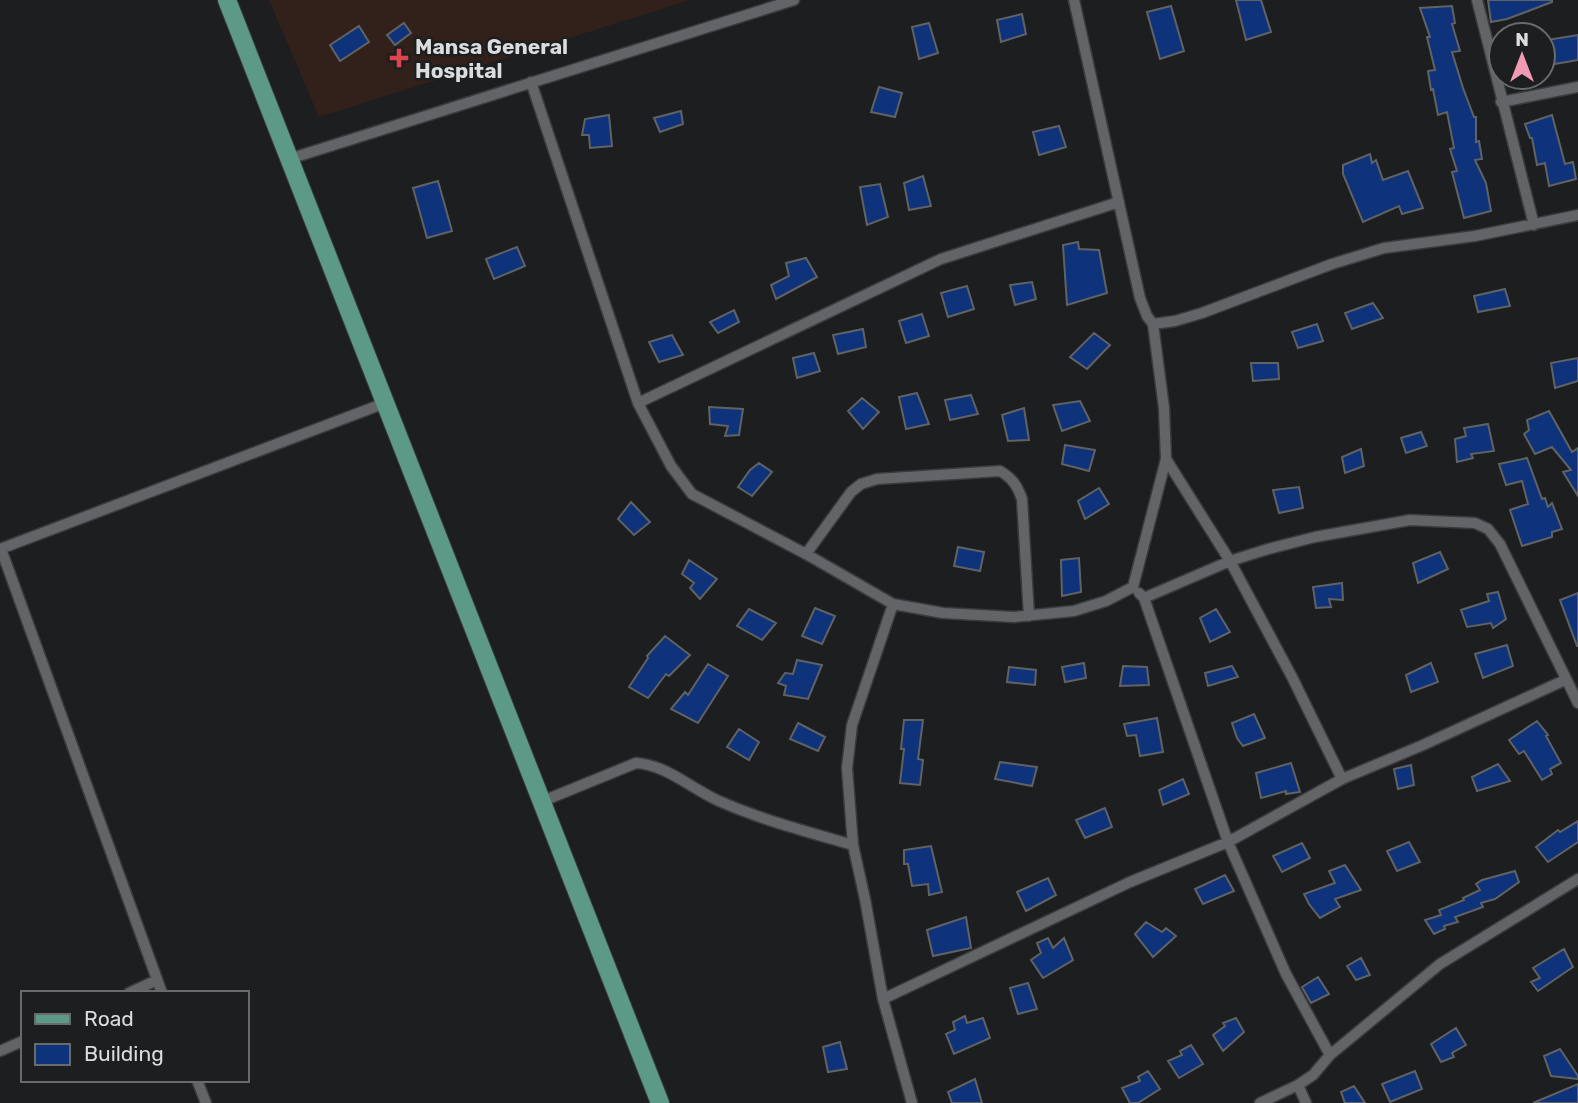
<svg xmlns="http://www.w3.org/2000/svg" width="1578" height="1103" font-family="Rubik,sans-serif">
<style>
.medical{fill:#32201a}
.building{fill:#0e337a;stroke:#606264;stroke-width:2}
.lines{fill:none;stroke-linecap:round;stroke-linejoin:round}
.street-casing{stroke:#3a3b3d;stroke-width:13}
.primary-casing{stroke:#3a3b3d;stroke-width:20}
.street{stroke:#636467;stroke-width:10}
.primary{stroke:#5c9a87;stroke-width:18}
.health-dot{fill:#e0444e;stroke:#1c1e20;stroke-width:2.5}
.labels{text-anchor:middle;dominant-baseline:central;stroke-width:5;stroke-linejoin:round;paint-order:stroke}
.poi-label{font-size:21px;font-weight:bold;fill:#dbdcde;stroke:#1c1e20;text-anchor:start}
</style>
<rect width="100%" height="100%" fill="#1c1e20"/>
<path class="medical" d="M269 0H690L319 117Z"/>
<path class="building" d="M1236 0H1261L1271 32 1246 40Z
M1488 0H1552V2L1507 19 1491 22Z
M1171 6 1184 51 1160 59 1147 12Z
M1452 6 1455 23 1452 24 1460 51 1452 52 1463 88 1474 117H1476V142L1479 141 1482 159 1475 160 1486 183 1491 211 1464 218 1452 172 1457 171 1450 149 1454 148 1447 112 1438 115 1433 89 1431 90 1428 71 1435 70 1427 37H1430L1420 8Z
M1022 14 1026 34 1001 42 997 20Z
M404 23 411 33 395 45 387 35Z
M929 23 938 53 919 59 912 27Z
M359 26 369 42 340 61 330 45Z
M1578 35V60L1543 66V48L1549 47 1547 40Z
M879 87 902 93 895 117 871 112Z
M681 111 683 124 660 132 654 118Z
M609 115 612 146 590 148 589 135H582L585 119Z
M1552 115 1565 164 1573 162 1576 179 1549 186 1545 163 1537 165 1532 138H1530L1525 124Z
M1059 126 1066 147 1039 155 1033 132Z
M1370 154 1372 163 1376 160 1383 180 1408 171 1423 208 1402 214 1399 206 1363 222 1343 174V165Z
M923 176 931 206 909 210 904 183Z
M438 181 452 231 427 238 413 188Z
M880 184 888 217 867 225 860 187Z
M1078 242 1079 249 1099 250 1107 293 1067 305 1063 245Z
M517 247 525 266 494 279 486 259Z
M806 258 817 277 776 299 771 285 789 276 786 263Z
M1032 282 1036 299 1015 305 1010 285Z
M967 286 974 309 948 317 941 293Z
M1505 289 1510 306 1478 312 1474 296Z
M1373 303 1383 318 1352 329 1345 313Z
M734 310 739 322 718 333 710 322Z
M922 314 929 336 906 343 899 321Z
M1317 324 1323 341 1298 348 1292 332Z
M863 329 866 347 838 354 833 335Z
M1094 333 1110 345 1087 369 1070 357Z
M672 335 683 355 659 362 649 342Z
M814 353 820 371 797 378 793 358Z
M1578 358V381L1555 388 1551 363Z
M1251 363H1278L1279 379 1253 381Z
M917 393 929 424 906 429 899 397Z
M971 395 978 414 950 420 945 400Z
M862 398 879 412 863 429 848 411Z
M1080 401 1090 421 1062 431 1053 405Z
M709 407 743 409 739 435 725 436 728 426 710 424Z
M1024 408 1029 440 1008 441 1002 415Z
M1549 411 1572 452 1578 448V496L1563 472 1571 470 1552 447 1535 454 1524 434 1529 430 1527 420Z
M1488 424 1494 451 1471 454 1473 458 1457 462 1455 439 1466 436 1464 428Z
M1421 432 1427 446 1406 453 1401 438Z
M1065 445 1095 450 1089 471 1062 464Z
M1361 449 1364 466 1345 473 1342 457Z
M1527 458 1542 499 1545 498 1548 507 1552 503 1562 529 1552 532V537L1522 546 1510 510 1528 504 1522 481 1506 485 1499 464Z
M759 463 772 472 752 496 738 487 750 470Z
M1299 487 1303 508 1279 513 1273 490Z
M1099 488 1109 504 1085 519 1078 501Z
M631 502 650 522 634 535 618 519Z
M958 547 984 552 980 571 954 566Z
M1440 552 1448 569 1418 583 1413 563Z
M1079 558 1081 592 1062 596 1061 560Z
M689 560 717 579 700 599 690 588 694 583 682 574Z
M1342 583 1343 600 1329 599 1331 607 1316 608 1313 587Z
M1498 592 1506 619 1493 628 1491 623 1467 627 1461 610 1489 601 1487 594Z
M1578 593V646H1577L1560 600Z
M815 608 835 616 822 644 802 636Z
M749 609 776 623 762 640 737 626Z
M1216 609 1230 632 1210 642 1200 618Z
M665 636 690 655 669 676 666 674 648 698 629 687 648 658 647 656Z
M1507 645 1513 666 1483 678 1475 654Z
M797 660 822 665 808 699 784 695 786 686 778 683 785 673 793 674Z
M1084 663 1086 678 1065 682 1062 667Z
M1431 663 1438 682 1411 692 1406 675Z
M708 664 728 676 698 723 671 709 685 692 688 695Z
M1123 666 1147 667 1149 685 1120 686Z
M1232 666 1238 677 1208 686 1205 673Z
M1009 667 1036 670 1035 685 1007 682Z
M1254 714 1265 738 1243 746 1237 738 1232 723Z
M1157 718 1163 752 1140 756 1136 735 1127 736 1124 724Z
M904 720H923L918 759 923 760 920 785 900 783 904 749H901Z
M1537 721 1548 735 1546 736 1561 763 1550 769 1552 774 1542 780 1524 751 1519 754 1509 740Z
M798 723 825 737 818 751 790 739Z
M739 729 759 742 749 760 727 747Z
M1000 762 1037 767 1032 786 995 779Z
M1291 763 1300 792 1286 794V791L1261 798 1256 773Z
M1498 764 1510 781 1477 791 1472 777Z
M1411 765 1414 785 1398 789 1394 769Z
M1183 779 1189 794 1163 805 1159 790Z
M1105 808 1112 827 1085 838 1076 820Z
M1578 821V842L1548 862 1536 847 1558 830 1560 832Z
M1409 842 1420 862 1397 871 1387 851Z
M1302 843 1310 858 1282 872 1273 856Z
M931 846 942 892 929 895 928 884 912 886 908 864H904V850Z
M1345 865 1361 890 1335 899 1340 907 1320 918 1309 904 1304 894 1335 883 1329 871Z
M1515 871 1519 882 1495 899 1481 903 1483 907 1455 917 1458 922 1444 926 1445 929 1434 934 1425 920 1441 915 1439 910 1464 900 1463 898 1480 890 1476 884 1482 880Z
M1225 875 1234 891 1203 904 1195 889Z
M1048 878 1056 895 1026 911 1017 892Z
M966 917 971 948 933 956 927 930Z
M1146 922 1162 932 1166 928 1176 936 1153 957 1135 934Z
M1048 938 1053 948 1064 938 1073 960 1043 978 1031 960 1041 953 1037 943Z
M1564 949 1573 967 1538 991 1531 982 1540 978 1533 968Z
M1361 958 1370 975 1356 980 1347 966Z
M1318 977 1329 994 1311 1003 1302 987Z
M1028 983 1037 1009 1018 1014 1010 988Z
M965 1016 967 1023 983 1018 990 1038 954 1054 946 1034 955 1030 953 1022Z
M1236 1018 1244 1032 1223 1051 1213 1035 1225 1026 1223 1023Z
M1456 1028 1466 1045 1452 1053 1454 1057 1441 1062 1431 1044Z
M840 1042 847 1069 828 1072 823 1047Z
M1191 1045 1203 1064 1179 1078 1168 1061 1182 1055 1180 1051Z
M1560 1049 1578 1076V1079L1551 1076 1544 1056Z
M1148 1071 1160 1089 1138 1103H1130L1122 1088 1140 1081 1138 1077Z
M1415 1071 1422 1089 1390 1102 1382 1084Z
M975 1079 982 1103H952L948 1092Z
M1578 1084V1103H1533Z
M1354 1086 1365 1103H1345L1341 1092Z"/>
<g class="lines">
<defs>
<path id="street" d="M1074 0 1140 298 1147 316 1153 324 1175 321 1202 313 1332 264 1384 248 1475 236 1578 215
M1477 0 1534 225
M531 82 638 403 941 259 1119 202
M1501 102 1578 87
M289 159 794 0
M638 403 671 466 692 494 806 554 893 604 943 613 1014 617 1074 611 1106 601 1133 587 1166 459 1164 408 1153 324
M1166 459 1230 561 1292 677 1342 779
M0 549 385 403
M1 549 162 993
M806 554 851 492 861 484 877 479 1000 471C1012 478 1017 485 1022 499L1029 616
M1139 593 1144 598 1228 842 1286 974 1330 1055
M1144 598 1230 561 1268 549 1315 537 1410 520 1475 523 1488 529 1500 544 1578 703
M893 604 852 725 847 768 853 845 865 899 883 999 912 1103
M543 801 636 763C667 765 690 788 719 801 762 820 808 832 853 845
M129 993 157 980
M883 999 1130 882 1228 842 1342 779 1423 745 1565 680
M0 1051 23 1041
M197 1080 206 1103
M1298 1085 1306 1103
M1260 1103 1298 1085 1313 1075 1330 1055 1440 964 1578 879"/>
<path id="primary" d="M227 0 660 1103"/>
</defs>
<use href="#street" class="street-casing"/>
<use href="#primary" class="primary-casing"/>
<use href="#street" class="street"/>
<use href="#primary" class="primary"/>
</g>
<path class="health-dot" d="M395.5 47.5h7v7h7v7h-7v7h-7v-7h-7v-7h7z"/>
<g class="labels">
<g class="poi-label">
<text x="415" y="46">Mansa General<tspan x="415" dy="24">Hospital</tspan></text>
</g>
</g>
<rect x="21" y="991" width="228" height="91" fill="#1c1e20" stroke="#686a6c" stroke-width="2"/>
<rect x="35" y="1014" width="35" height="10" fill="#5c9a87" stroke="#686a6c" stroke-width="2"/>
<text x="84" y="1026" font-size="21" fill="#dbdcde">Road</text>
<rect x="35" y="1044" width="35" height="21" fill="#0e337a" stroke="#686a6c" stroke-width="2"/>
<text x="84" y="1061" font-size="21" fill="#dbdcde">Building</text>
<g transform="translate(1522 56)"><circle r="33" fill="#1c1e20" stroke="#686a6c" stroke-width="2"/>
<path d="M0-5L12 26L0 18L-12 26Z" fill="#f09ab5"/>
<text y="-10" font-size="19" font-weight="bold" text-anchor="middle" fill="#dbdcde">N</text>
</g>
</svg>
